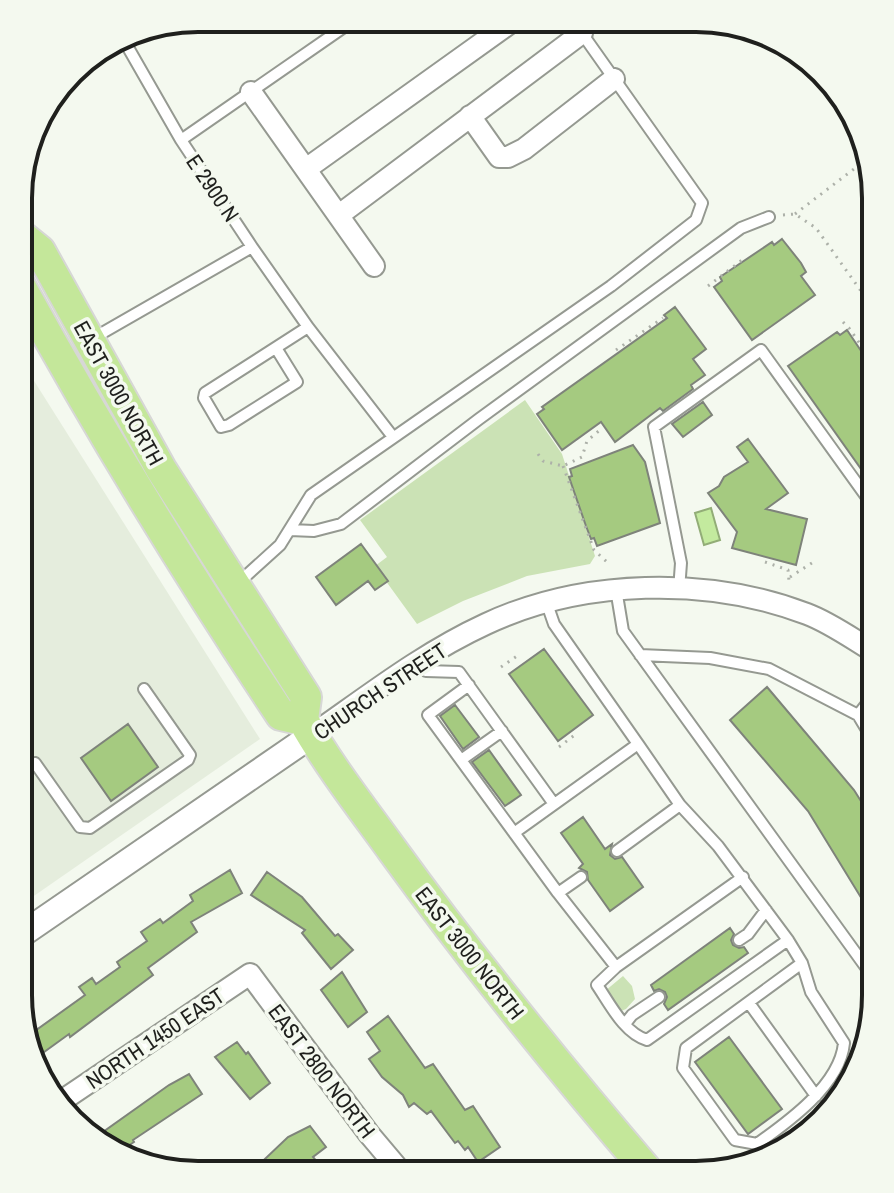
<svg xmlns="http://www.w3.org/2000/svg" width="894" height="1193" font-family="'Archivo Narrow',sans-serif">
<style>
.built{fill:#e5eddd}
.green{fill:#cbe2b5}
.water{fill:#c3ea9e;stroke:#92ad77;stroke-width:2}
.building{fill:#a5ca80;stroke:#7e837a;stroke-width:2}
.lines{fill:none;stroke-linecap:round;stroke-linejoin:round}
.service-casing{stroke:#959991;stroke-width:14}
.minor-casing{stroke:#959991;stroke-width:24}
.tertiary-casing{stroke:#959991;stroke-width:28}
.primary-casing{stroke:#d7d7d6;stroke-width:34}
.path{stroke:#adb1a9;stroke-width:3;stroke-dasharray:2 6;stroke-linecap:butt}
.service{stroke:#fff;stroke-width:10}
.minor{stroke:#fff;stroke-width:20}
.tertiary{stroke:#fff;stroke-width:24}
.primary{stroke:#c4e79a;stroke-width:30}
.labels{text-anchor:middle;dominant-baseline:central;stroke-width:7;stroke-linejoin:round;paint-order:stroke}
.street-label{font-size:22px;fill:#1f201d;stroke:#f4f9ef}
.rim{fill:none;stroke:#1f201d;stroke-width:4}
</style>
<rect width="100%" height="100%" fill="#f4f9ef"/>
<path class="built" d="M19 357 260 739 18 907Z"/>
<path class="green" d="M525 400 562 454 595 556 590 564 527 576 463 601 417 624 375 566 387 557 360 520Z
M623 976 632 986 635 999 626 1009 621 1011 605 991Z"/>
<path class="water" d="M711 508 720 540 704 545 695 513Z"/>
<path class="building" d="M782 239 801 263 806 272 801 276 815 295 752 340 714 287 722 281 720 277 772 242 774 245Z
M675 307 706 349 693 359 705 375 691 385 693 389 663 411 660 408 615 442 601 422 562 450 537 414 544 409 542 407 667 318 664 315Z
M847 330 876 373V490L788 366 837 332 840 335Z
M703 402 712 415 683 437 672 424Z
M748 439 788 493 766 509 807 519 796 565 732 548 737 532 708 493 719 486 724 477 748 462 737 447Z
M633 445 645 462 660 523 597 546 594 538 591 539 586 526 569 477 572 476 570 469Z
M361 544 388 581 375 590 368 581 336 605 316 577Z
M544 649 593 715 558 741 509 674Z
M767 687 854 790 876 825V922L808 811 730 720Z
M455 705 479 737 463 749 440 716Z
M128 724 158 767 111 801 81 758Z
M489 750 521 795 505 806 472 762Z
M583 817 605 849 612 844 610 855 615 859 622 857 643 887 610 911 588 880 587 872 579 868 583 864 561 833Z
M230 870 242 893 191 922 197 932 148 968 153 975 70 1037 69 1034 33 1060 28 1036 85 995 79 987 92 978 96 984 120 967 117 962 147 941 141 932 160 919 163 923 193 901 190 895Z
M267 872 302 897 335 936 338 934 353 950 331 969 302 933 305 930 251 895Z
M730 928 734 934 731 940 733 945 739 948 744 947 748 953 668 1010 664 1004 667 997 665 992 659 989 654 991 651 985Z
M342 972 367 1012 348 1027 321 990Z
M388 1016 425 1068 433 1064 465 1110 473 1106 500 1147 478 1162 468 1147 465 1150 458 1141 455 1143 431 1111 427 1114 414 1103 409 1107 403 1095 382 1077 369 1059 380 1051 367 1032Z
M729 1037 782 1109 748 1134 695 1062Z
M237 1042 246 1054 248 1052 270 1083 250 1099 215 1057Z
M189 1074 202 1094 133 1140 134 1142 119 1152 103 1132 169 1085Z
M310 1126 326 1147 313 1157 318 1163 303 1174H249L288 1137Z"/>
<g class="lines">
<defs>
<path id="service" d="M126 44 181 140
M252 247 308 327 205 393 204 398 221 427 229 425 297 382 276 348
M308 327 393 437
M90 340 252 247 181 140 347 25
M290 530 314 531 341 524 479 419 741 228 769 217
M237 584 280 545 311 495 611 286 696 220 702 203 574 22
M616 589 623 631 873 977 876 976
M679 590 681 563 654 427 761 350 876 510
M640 655 710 658 769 669 858 715
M412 666 426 671 459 672 554 804
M469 685 428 715 558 893 616 967
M638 744 680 805 718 846 788 940 802 963 811 992 844 1043C840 1085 788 1122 757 1144L735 1140 683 1068 686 1048 802 963
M876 745 858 715 876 692
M461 760 502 731
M35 763 80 827 90 828 188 760 190 755 144 689
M514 833 638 744 554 624 546 601
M617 851 680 805
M743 877 616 967 597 985C610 1004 624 1033 647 1040L788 940
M558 893 581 877
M739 940 748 934 766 910
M749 1003 816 1096
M625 1024 632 1015 659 997"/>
<path id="minor" d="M251 92 374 266
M470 116 499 157H508L524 149 614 79
M306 169 510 23
M339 215 582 33
M312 735C368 696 423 653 486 624 582 579 708 576 807 614 831 623 854 640 876 653
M60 1102 250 974 369 1134 396 1166 384 1174"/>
<path id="tertiary" d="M18 937 312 735"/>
<path id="primary" d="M19 284C100 432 188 575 281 715L303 720 306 697 161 469 40 251 19 234
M303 720C329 766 362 808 393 851 474 963 561 1070 651 1175"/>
</defs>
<use href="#service" class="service-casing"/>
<use href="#minor" class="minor-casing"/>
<use href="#tertiary" class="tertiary-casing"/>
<use href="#primary" class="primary-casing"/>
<path class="path" d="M795 214 867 159
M783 215 795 214 816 228 876 312
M708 286 746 257
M843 322 849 328 874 364
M616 350 663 318
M538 454 543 461 563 466 582 457 587 441 601 429
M563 466 594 550 608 563
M765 562 788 570 789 581
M790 577 815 561
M501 667 520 654
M559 747 576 734"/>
<use href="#service" class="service"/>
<use href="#minor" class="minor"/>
<use href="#tertiary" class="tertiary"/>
<use href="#primary" class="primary"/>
</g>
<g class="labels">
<g class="street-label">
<text transform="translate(213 188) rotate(56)">E 2900 N</text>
<text transform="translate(119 393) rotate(61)">EAST 3000 NORTH</text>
<text transform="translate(380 691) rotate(-34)">CHURCH STREET</text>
<text transform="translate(470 953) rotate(52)">EAST 3000 NORTH</text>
<text transform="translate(155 1038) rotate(-34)">NORTH 1450 EAST</text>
<text transform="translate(322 1071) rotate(53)">EAST 2800 NORTH</text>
</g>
</g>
<path d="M0 0H894V1193H0ZM198 32H696A166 166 0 0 1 862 198V995A166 166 0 0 1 696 1161H198A166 166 0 0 1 32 995V198A166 166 0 0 1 198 32Z" fill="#f4f9ef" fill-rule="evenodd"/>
<path class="rim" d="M198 32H696A166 166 0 0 1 862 198V995A166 166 0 0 1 696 1161H198A166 166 0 0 1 32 995V198A166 166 0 0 1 198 32Z"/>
</svg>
